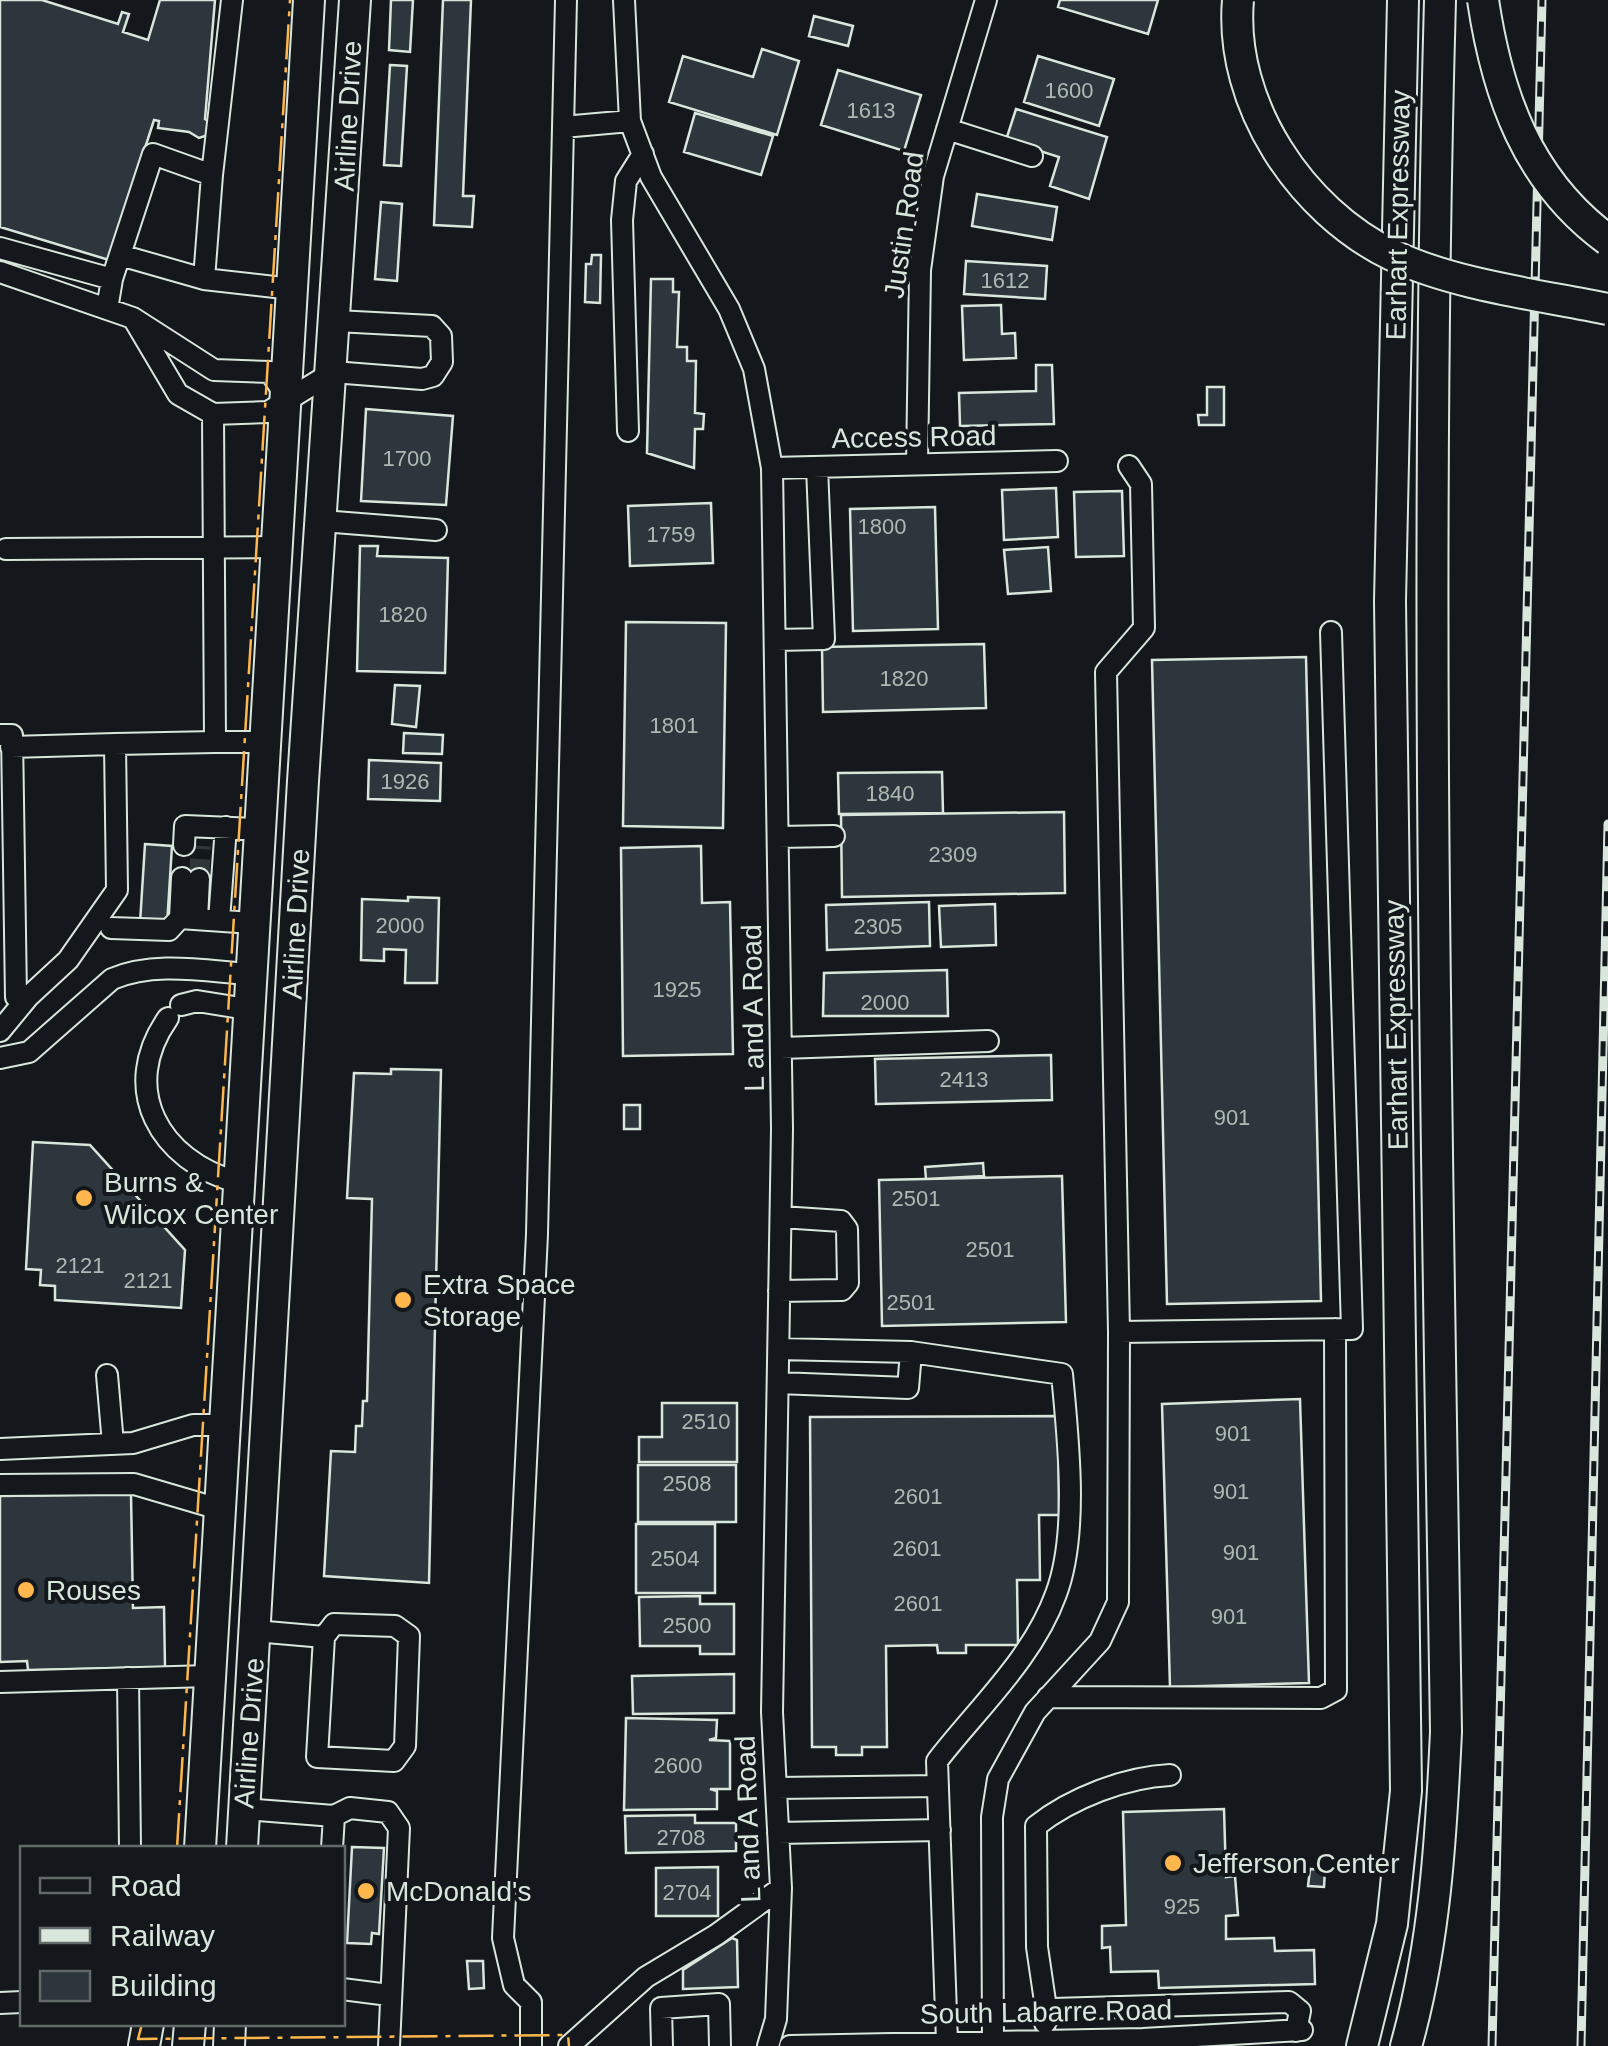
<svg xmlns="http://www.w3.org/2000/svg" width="1608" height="2046" font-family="Arial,sans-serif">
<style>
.building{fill:#2c363c;stroke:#d8e6dc;stroke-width:2.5}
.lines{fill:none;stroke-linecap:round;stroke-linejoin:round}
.minor-tunnel{stroke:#313739;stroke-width:20;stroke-dasharray:20 10;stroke-linecap:butt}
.minor-casing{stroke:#d8e6dc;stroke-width:24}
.highway-casing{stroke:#d8e6dc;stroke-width:34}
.minor{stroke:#14181c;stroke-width:20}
.highway{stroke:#14181c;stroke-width:30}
.rail-casing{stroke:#d8e6dc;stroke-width:9}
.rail{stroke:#14181c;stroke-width:5;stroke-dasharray:15;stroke-linecap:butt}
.highway-bridge-casing{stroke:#d8e6dc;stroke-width:34;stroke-linecap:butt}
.highway-bridge{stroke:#14181c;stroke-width:30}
.power{stroke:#ffb74d;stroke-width:2.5;stroke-dasharray:35 8 5 8;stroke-linecap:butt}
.poi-dot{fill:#ffb74d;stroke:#14181c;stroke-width:4}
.labels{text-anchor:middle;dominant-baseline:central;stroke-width:8;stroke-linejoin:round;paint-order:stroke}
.number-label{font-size:22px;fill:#adbab4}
.street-label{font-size:28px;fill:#d8e6dc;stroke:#14181c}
.poi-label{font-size:28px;fill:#d8e6dc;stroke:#14181c;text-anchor:start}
</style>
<rect width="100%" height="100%" fill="#14181c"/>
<path class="building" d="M0 0H42L118 24 122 12 129 14 123 32 148 40 160 0H215L205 119 210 122 208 135 199 138 189 132 158 128 159 121 154 120 109 260 0 227Z
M391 0H413L410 52 389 50Z
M443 0H471L463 196H474L472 227 434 225Z
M1060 0H1158L1148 34 1058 7Z
M814 16 853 26 848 46 809 36Z
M762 49 799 61 777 135 669 102 683 56 753 77Z
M1038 56 1114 79 1099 126 1024 102Z
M390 65 407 66 401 166 384 165Z
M838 70 921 95 904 151 821 125Z
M1016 109 1107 137 1089 199 1050 186 1059 157 1006 140Z
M695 113 773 136 761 175 684 152Z
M977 194 1057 207 1052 240 972 226Z
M381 202 402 204 397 281 375 279Z
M592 255H601L600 303 585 302 586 264H591Z
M966 261 1047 266 1045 299 964 294Z
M651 279H673V292H679L677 347H687V361H696L695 413 704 414 703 429H695L694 468 647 453Z
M1001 305 1002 334 1015 333 1016 358 964 360 962 306Z
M1036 365H1052L1054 424 960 426 959 393 1036 391Z
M1207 387H1224V425H1199L1198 415H1207Z
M366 409 453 416 446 505 361 501Z
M1056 488 1058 537 1004 540 1002 490Z
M1122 491 1124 556 1076 557 1074 492Z
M711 503 713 563 630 566 628 506Z
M935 507 938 629 853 631 850 509Z
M360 546H378L377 556 448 558 445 673 357 671Z
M1048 547 1051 591 1008 594 1004 550Z
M626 622 726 623 723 828 623 826Z
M984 644 986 708 823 712 822 647Z
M1306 657 1321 1301 1167 1304 1152 660Z
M395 685 420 686 416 727 392 724Z
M404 733 443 735 442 754 403 753Z
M369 760 441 763 440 801 368 799Z
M942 772 943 813 839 814 838 773Z
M1064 812 1065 893 842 897 841 815Z
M145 844 172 846 167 925 140 923Z
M701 846 702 903 730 902 733 1054 623 1056 621 848Z
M408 897 439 898 437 983H405L406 950 384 949V961L361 960 362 899 408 901Z
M929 902 930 946 827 950 826 905Z
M995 904 996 945 941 947 939 906Z
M947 970 948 1016H823L824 973Z
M1051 1055 1052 1100 876 1104 875 1059Z
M391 1069 441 1070 429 1583 324 1576 331 1451 355 1452 356 1426H362L363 1401H367L372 1199 347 1198 354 1073 391 1074Z
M624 1105H640V1129H624Z
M33 1142 90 1145 185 1250 181 1308 55 1300V1286L40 1285 41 1270 26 1269Z
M983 1163 984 1176 926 1179 925 1167Z
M1062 1176 1066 1322 882 1326 879 1180Z
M1300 1399 1309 1683 1170 1687 1162 1404Z
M662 1403H737V1462H639V1437H662Z
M1058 1416 1059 1515H1039L1040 1580H1017L1018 1645H966V1653H938L937 1645 886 1646 887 1747H862V1755H836V1747H812L810 1417Z
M638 1465H736V1522H638Z
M131 1494 133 1608 164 1607 165 1667 28 1670 27 1661 0 1662V1496Z
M636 1524H715V1593H636Z
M700 1596V1604H734V1654H700V1646H640L639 1597Z
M734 1674V1713L633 1714 632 1676Z
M626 1718 717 1720 716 1738 709 1740 730 1741V1789H710L717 1791V1809L624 1810Z
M1224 1809 1226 1877 1235 1876 1238 1915 1226 1916V1939L1274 1938 1275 1951 1314 1950 1315 1984 1159 1988 1158 1971 1111 1972 1110 1947 1102 1948V1926L1126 1925 1123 1812Z
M695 1815V1823H736V1851L626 1853 625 1816Z
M352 1847 384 1848 379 1934 372 1933 371 1944 347 1943Z
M718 1867V1916H656V1868Z
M1310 1869 1325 1870 1324 1887 1308 1886Z
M732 1938 737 1940 738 1987 683 1989V1970Z
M467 1961H483L484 1988 469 1989Z"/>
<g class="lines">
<path class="minor-tunnel" d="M199 879 201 846"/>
<defs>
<path id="minor" d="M624 0 630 121 651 177 729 309 754 369 772 468 782 1129 772 1712 781 1888 776 2019 768 2046
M563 127 630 121
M947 129 1032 156
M212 175 204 279 292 289
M0 248 112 279 107 309
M120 255 204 279
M0 272 133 318 214 370 270 372 286 396
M112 279 153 154 212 175 232 0
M133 318 178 394 213 414 268 412 333 372 422 379 433 376 442 362 441 336 432 326 336 321
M628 431 622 220 626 181 643 154
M917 464 920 270 933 176 986 0
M772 468 1057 461
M322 521 436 530
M6 549 275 547
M775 640 824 639 817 467
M0 735H12L16 997H28L68 960 117 890 115 744 215 742 213 414
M215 742H262
M11 747 115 744
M778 837 834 836
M184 845 185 826 258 829
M182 878 180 918 252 923
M197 919 199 879
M219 920 226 827
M111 928 169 930 180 918
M181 1005 197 1001 247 1009
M168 1018C118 1089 160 1161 237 1182
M0 1031 28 997
M781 1048 988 1041
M0 1058 29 1052 112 979C155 961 204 971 249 974
M779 1291 842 1290 848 1283 847 1229 841 1221 781 1217
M1119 1332 1352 1329 1331 632
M779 1349 911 1352
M107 1375 113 1444
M778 1383 908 1388 911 1352 1062 1374C1068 1438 1079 1533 1056 1594 1033 1658 978 1708 937 1761L947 2042
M0 1449 133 1443 193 1425H224
M0 1485 134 1484 219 1509
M255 1631 324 1637 334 1624 395 1626 409 1636 405 1746 394 1761 317 1757 324 1637
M128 1678 130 1848
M0 1682 209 1676
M1048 1697 1321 1698 1336 1690 1335 1329
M776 1788 938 1786
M244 1809 334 1816
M778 1833 940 1830
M332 1848 334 1816 350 1808 388 1812 399 1828 389 2046
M342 1989 389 1995
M0 2003 22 2002
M1047 2015 1037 1947 1036 1826C1071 1798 1126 1777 1170 1775
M1045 2023 1053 2009 1289 2002 1300 2011 1296 2031
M993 2041 992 1817 998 1779 1035 1712 1100 1641 1118 1602 1119 1332 1106 672 1144 628 1141 484 1129 466
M531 2046V2002L514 1985 503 1938 537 1234 566 0
M569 2046 646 1977 716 1935 781 1888
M662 2046 661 2008 719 2004 720 2046
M790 2046 1143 2039 1302 2030"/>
<path id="highway" d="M200 1848 309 0
M242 1848 303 781 355 0
M144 2046 148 2024
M188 2046 190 2024
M229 2046 230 2024
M1362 2046 1392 1924 1406 1791 1390 601 1403 0
M1406 2046C1435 1943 1441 1838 1446 1732 1437 1154 1424 577 1440 0"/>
</defs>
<use href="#minor" class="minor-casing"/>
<use href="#highway" class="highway-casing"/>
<use href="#minor" class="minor"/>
<use href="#highway" class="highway"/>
<defs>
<path id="rail" d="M1492 2046 1542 0
M1581 2046 1608 824"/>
</defs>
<use href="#rail" class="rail-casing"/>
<use href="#rail" class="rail"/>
<defs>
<path id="highway-bridge" d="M1238 0C1229 104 1301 211 1392 255 1454 285 1540 295 1608 309
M1483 0C1497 94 1527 181 1608 240"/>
</defs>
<use href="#highway-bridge" class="highway-bridge-casing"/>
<use href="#highway-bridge" class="highway-bridge"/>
<path class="power" d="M177 1848 290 0
M142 2024 138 2039 568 2035 569 2046"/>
</g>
<g class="poi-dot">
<circle cx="84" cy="1198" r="10"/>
<circle cx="403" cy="1300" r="10"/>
<circle cx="26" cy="1590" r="10"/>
<circle cx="1173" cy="1863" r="10"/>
<circle cx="366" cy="1891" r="10"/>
</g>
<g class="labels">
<g class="number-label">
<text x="1069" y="90">1600</text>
<text x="871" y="110">1613</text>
<text x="1005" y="280">1612</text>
<text x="407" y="458">1700</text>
<text x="882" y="526">1800</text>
<text x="671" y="534">1759</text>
<text x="403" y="614">1820</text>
<text x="904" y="678">1820</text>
<text x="674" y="725">1801</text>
<text x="405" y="781">1926</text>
<text x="890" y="793">1840</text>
<text x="953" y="854">2309</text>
<text x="400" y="925">2000</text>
<text x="878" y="926">2305</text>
<text x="677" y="989">1925</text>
<text x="885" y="1002">2000</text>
<text x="964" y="1079">2413</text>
<text x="1232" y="1117">901</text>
<text x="916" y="1198">2501</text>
<text x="990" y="1249">2501</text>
<text x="80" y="1265">2121</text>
<text x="148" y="1280">2121</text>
<text x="911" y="1302">2501</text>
<text x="706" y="1421">2510</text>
<text x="1233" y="1433">901</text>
<text x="687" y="1483">2508</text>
<text x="1231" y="1491">901</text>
<text x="918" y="1496">2601</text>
<text x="917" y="1548">2601</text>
<text x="1241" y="1552">901</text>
<text x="675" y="1558">2504</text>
<text x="918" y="1603">2601</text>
<text x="1229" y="1616">901</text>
<text x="687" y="1625">2500</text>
<text x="678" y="1765">2600</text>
<text x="681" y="1837">2708</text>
<text x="687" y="1892">2704</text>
<text x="1182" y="1906">925</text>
</g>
<g class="street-label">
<text transform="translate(348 116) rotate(-87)">Airline Drive</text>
<text transform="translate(1398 215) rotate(-89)">Earhart Expressway</text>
<text transform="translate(904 225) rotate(-82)">Justin Road</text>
<text transform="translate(914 437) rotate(-1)">Access Road</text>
<text transform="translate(296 924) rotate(-87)">Airline Drive</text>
<text transform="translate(753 1008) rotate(-91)">L and A Road</text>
<text transform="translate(1396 1025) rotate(-91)">Earhart Expressway</text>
<text transform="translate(249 1733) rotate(-86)">Airline Drive</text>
<text transform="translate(748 1819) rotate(-92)">L and A Road</text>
<text transform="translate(1046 2012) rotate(-1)">South Labarre Road</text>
</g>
<g class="poi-label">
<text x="104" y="1182">Burns &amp;<tspan x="104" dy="32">Wilcox Center</tspan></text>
<text x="423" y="1284">Extra Space<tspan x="423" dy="32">Storage</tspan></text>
<text x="46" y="1590">Rouses</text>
<text x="1193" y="1863">Jefferson Center</text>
<text x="386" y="1891">McDonald's</text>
</g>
</g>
<rect x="20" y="1846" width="325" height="180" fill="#14181c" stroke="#626a69" stroke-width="2.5"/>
<rect x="40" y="1878" width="50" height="15" fill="#14181c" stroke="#626a69" stroke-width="2.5"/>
<text x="110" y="1896" font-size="30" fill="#d8e6dc">Road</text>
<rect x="40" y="1928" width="50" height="15" fill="#d8e6dc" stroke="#626a69" stroke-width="2.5"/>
<text x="110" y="1946" font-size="30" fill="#d8e6dc">Railway</text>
<rect x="40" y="1971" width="50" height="30" fill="#2c363c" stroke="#626a69" stroke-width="2.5"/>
<text x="110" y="1996" font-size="30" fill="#d8e6dc">Building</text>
</svg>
